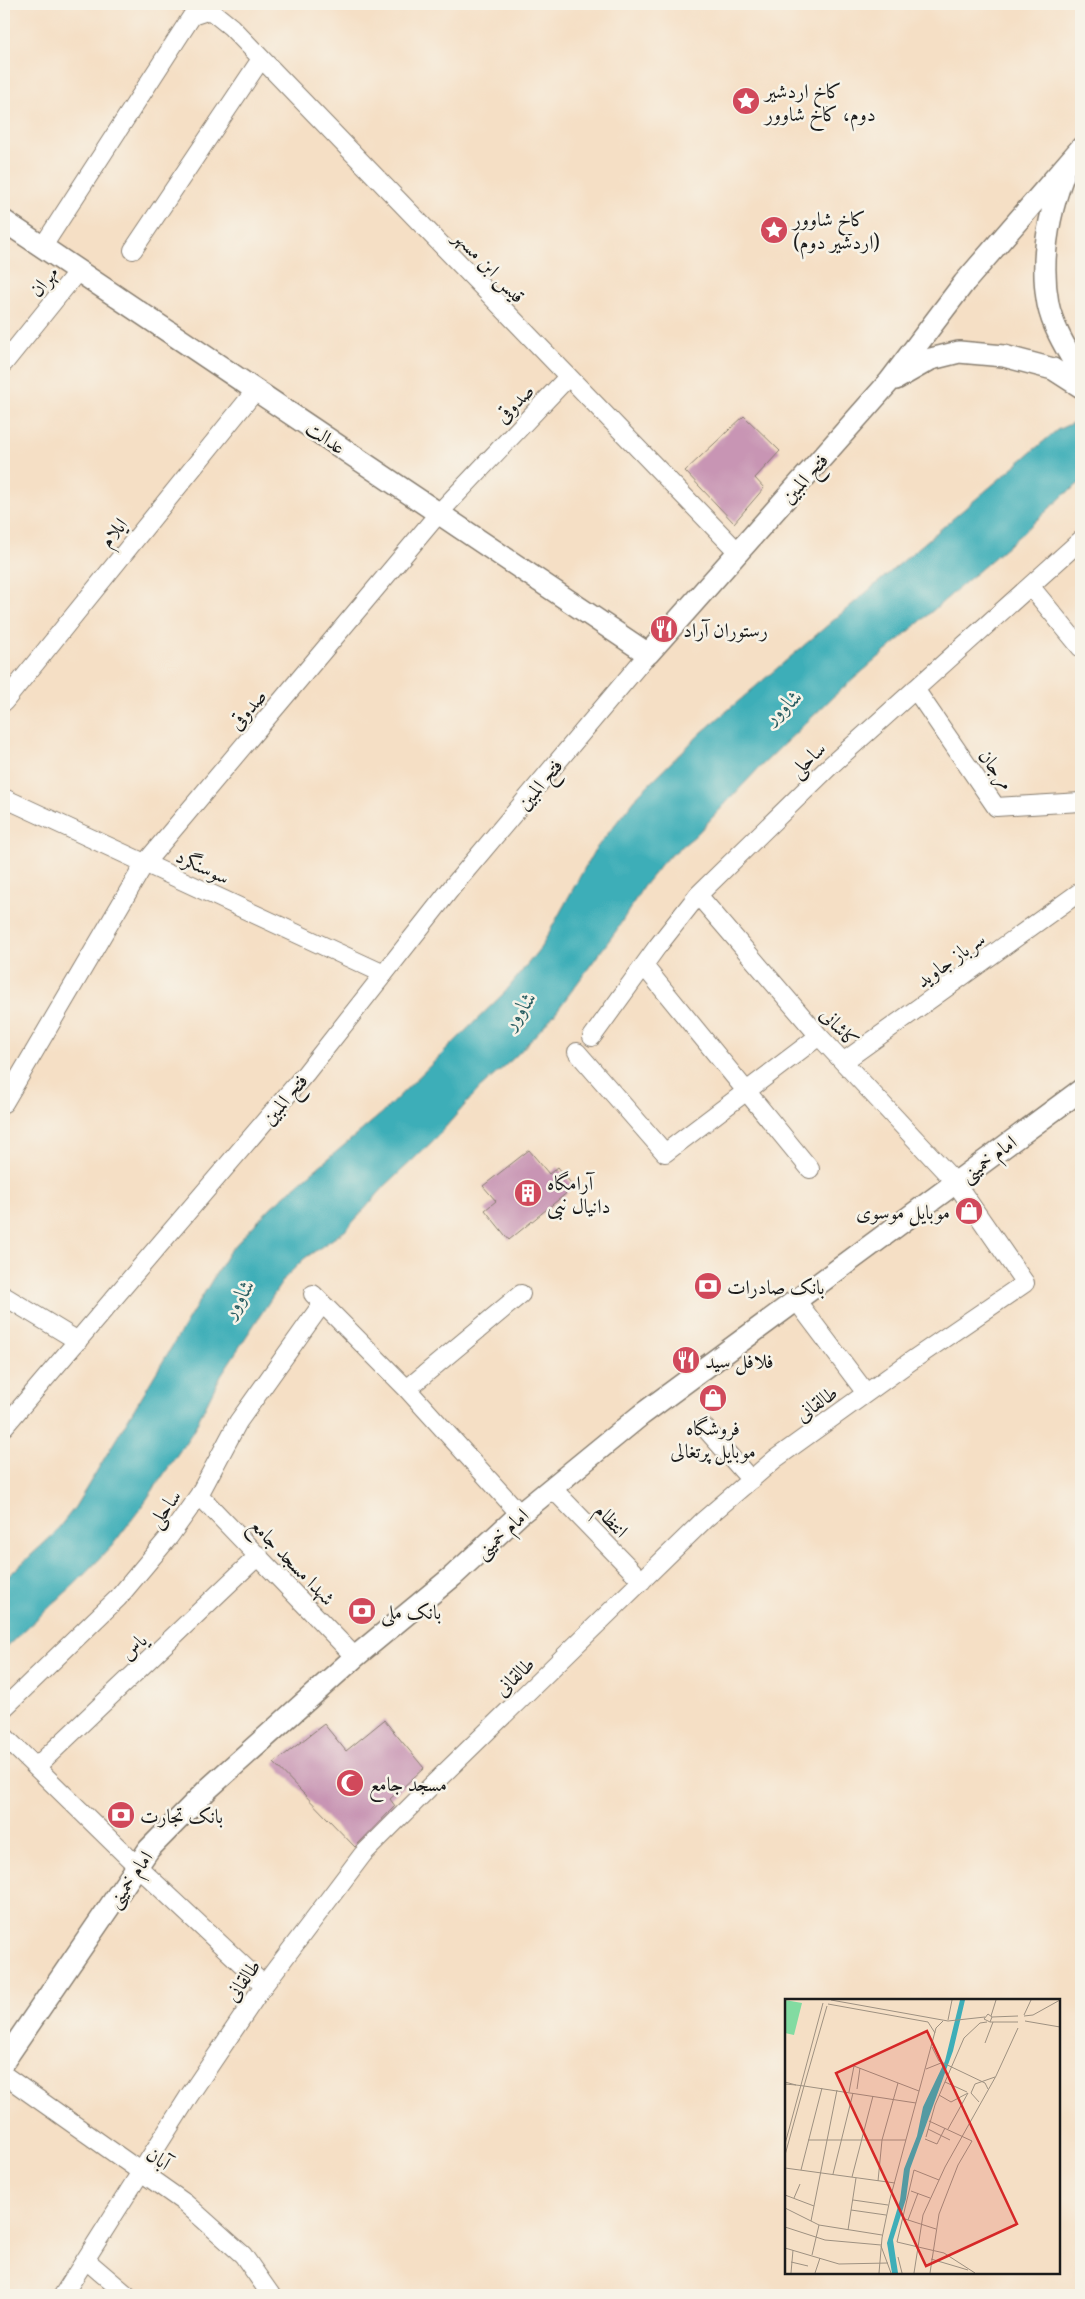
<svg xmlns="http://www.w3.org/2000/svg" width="1085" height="2299" font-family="'Gentium Book Plus',Amiri,serif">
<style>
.water{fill:#3eaeb8;stroke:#2d656a}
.building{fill:#c895b4}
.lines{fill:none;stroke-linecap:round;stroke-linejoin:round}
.minor-casing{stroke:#887e70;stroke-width:20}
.tertiary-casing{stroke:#887e70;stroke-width:24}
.minor{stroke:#fff;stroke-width:18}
.tertiary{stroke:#fff;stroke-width:21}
.labels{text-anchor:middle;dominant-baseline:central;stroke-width:5;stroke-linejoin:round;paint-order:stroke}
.poi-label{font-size:20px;fill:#1c1c1c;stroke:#f7f3e8;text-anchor:start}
.street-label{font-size:20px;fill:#1c1c1c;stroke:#f7f3e8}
.water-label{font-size:21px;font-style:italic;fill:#2b5e62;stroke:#f7f3e8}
.inset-road{fill:none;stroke:#9e9181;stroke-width:1}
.view{fill:#d62828;fill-opacity:0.15;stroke:#d62828;stroke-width:2.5}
.inset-edge{fill:none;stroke:#1c1c1c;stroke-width:2.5}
</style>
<rect width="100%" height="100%" fill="#f7f3e8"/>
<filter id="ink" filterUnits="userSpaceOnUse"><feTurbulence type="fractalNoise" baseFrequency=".02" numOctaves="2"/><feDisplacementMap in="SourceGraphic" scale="10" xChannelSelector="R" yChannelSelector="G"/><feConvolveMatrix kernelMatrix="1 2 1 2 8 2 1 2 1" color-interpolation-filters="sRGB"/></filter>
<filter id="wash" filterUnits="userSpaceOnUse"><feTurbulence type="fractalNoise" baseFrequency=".0096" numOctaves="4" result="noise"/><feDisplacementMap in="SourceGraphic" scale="20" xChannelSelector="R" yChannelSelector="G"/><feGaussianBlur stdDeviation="1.12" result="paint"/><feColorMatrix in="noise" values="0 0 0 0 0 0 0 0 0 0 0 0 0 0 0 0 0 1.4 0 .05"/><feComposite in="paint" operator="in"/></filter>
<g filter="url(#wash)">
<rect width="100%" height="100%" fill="#f5dfc5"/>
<path class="water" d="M1081 419V482L1064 495 1026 530 834 696 758 769 695 836 664 861 643 887 616 931 553 1016 516 1056 479 1089 435 1139 385 1186 346 1230 305 1258 284 1279 221 1375 192 1433 140 1509 111 1547 77 1582 4 1649V1580L53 1535 75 1507 229 1252 271 1207 381 1114 506 991 541 947 594 851 639 794 701 733 1057 430Z"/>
<g id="blocks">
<path class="building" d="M744 416 780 451 755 478 764 488 734 523 685 471Z
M529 1150 549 1174 558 1167 574 1187 509 1240 485 1210 496 1201 483 1186Z
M384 1720 424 1768 390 1799 395 1806 355 1847 274 1763 324 1724 346 1751Z"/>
</g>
</g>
<g filter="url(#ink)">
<use href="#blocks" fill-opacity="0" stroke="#887e70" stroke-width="1"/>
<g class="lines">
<defs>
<path id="minor" d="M43 246 192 16 210 10 231 27 738 552
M133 250 261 59
M4 363 78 271
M1031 587 1081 648
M915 689 996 807 1081 802
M4 702 256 390
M4 798 384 974
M644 966 810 1169
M592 1037 657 947 698 895 830 766 1081 540
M577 1052 665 1153 819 1036
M843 1062 1081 891
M4 1103 145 863 439 513 568 377
M313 1294 407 1389 520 1514
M4 1296 78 1341
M796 1300 866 1393
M407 1389 521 1294
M4 1427 306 1073 453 886 648 654
M705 1428 751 1480
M552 1488 642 1581
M199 1495 355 1657
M4 1708 118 1598 169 1537 199 1495 238 1422 322 1304
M4 1736 137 1866 264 1985
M36 1767 259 1555
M4 2075 185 2203 243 2255 271 2295
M86 2260 127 2295
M63 2295 189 2096 264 1985 363 1854 428 1789 704 1520 775 1459 911 1361 1025 1283 955 1182 819 1036 698 895"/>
<path id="tertiary" d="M1063 176C1048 217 1040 261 1048 304 1053 329 1069 353 1081 374
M4 221 648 654 889 382 964 283 1081 148
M896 379 931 359 959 352 1004 356 1053 369 1081 387
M4 2061 149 1849 209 1788 355 1657 453 1576 520 1514 641 1415 1081 1090"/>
</defs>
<use href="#minor" class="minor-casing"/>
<use href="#tertiary" class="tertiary-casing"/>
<use href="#minor" class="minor"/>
<use href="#tertiary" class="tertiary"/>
</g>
</g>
<defs>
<symbol id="sight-disc" viewBox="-11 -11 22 22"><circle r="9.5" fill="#d1495b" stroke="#f7f3e8"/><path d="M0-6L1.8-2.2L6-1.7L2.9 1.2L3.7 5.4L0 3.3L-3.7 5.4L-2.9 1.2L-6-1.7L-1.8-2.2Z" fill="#fff"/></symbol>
<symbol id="restaurant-disc" viewBox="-11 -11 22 22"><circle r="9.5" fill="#d1495b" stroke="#f7f3e8"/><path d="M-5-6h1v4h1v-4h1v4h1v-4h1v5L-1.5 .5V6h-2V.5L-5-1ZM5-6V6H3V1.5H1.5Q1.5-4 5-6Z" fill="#fff"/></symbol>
<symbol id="building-disc" viewBox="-11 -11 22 22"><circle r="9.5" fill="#d1495b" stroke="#f7f3e8"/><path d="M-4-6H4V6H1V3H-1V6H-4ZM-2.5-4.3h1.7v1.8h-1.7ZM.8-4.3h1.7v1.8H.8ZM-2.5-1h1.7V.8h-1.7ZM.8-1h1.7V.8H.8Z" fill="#fff"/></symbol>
<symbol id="shop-disc" viewBox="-11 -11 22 22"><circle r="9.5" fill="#d1495b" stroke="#f7f3e8"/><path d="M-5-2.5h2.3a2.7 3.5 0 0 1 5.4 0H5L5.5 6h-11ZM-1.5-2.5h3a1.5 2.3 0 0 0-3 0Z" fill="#fff"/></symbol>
<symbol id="bank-disc" viewBox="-11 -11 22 22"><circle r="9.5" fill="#d1495b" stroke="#f7f3e8"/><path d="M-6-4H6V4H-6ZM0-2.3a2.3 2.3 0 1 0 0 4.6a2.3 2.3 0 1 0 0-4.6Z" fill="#fff"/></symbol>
<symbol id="mosque-disc" viewBox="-11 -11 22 22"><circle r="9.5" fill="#d1495b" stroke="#f7f3e8"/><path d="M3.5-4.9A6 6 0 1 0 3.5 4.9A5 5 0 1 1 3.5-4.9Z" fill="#fff"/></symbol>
</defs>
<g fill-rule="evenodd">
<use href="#sight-disc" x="730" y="85" width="32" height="32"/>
<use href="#sight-disc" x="758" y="214" width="32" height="32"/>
<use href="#restaurant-disc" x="648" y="613" width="32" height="32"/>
<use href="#building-disc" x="512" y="1177" width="32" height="32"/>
<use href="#shop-disc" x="953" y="1195" width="32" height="32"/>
<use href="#bank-disc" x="692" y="1270" width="32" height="32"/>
<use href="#restaurant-disc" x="670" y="1344" width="32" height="32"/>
<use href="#shop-disc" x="697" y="1382" width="32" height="32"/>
<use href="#bank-disc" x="346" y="1595" width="32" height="32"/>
<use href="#mosque-disc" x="334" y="1767" width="32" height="32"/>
<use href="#bank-disc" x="105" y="1799" width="32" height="32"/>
</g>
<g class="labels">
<g class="poi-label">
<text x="765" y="90">کاخ اردشیر<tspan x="765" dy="23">دوم، کاخ شاوور</tspan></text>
<text x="793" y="218">کاخ شاوور<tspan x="793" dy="23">(اردشیر دوم)</tspan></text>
<text x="683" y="629">رستوران آراد</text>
<text x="547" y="1182">آرامگاه<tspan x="547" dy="23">دانیال نبی</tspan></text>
<text x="950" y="1211" text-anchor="end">موبایل موسوى</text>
<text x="727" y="1286">بانک صادرات</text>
<text x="705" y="1360">فلافل سید</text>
<text x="713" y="1427" text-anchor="middle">فروشگاه<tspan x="713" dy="23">موبایل پرتغالی</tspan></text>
<text x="381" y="1611">بانک ملی</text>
<text x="369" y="1783">مسجد جامع</text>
<text x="140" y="1815">بانک تجارت</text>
</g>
<g class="street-label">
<text transform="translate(490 266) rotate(46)">قیس ابن مسهر</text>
<text transform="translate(43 281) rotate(-51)">مهران</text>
<text transform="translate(514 403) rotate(-46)">صدوقی</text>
<text transform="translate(326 437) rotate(34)">عدالت</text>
<text transform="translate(804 478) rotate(-48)">فتح المبین</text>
<text transform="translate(113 532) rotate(-51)">ایلام</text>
<text transform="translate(247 709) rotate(-50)">صدوقی</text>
<text transform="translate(807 759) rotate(-44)">ساحلی</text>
<text transform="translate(997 769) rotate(53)">مرجان</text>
<text transform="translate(539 784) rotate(-50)">فتح المبین</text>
<text transform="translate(203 866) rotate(25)">سوسنگرد</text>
<text transform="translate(950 959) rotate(-36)">سرباز جاوید</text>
<text transform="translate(840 1027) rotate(48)">کاشانی</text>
<text transform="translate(284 1099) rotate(-50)">فتح المبین</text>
<text transform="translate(988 1158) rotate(-36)">امام خمینی</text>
<text transform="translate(816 1403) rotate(-36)">طالقانی</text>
<text transform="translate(164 1508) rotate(-54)">ساحلی</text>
<text transform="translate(612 1520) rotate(46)">انتظام</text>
<text transform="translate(501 1533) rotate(-42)">امام خمینی</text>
<text transform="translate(293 1561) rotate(46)">شهدا مسجد جامع</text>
<text transform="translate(133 1646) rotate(-43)">یاس</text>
<text transform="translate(514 1676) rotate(-44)">طالقانی</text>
<text transform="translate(129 1879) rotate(-55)">امام خمینی</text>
<text transform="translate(242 1980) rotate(-55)">طالقانی</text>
<text transform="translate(159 2158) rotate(35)">آبان</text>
</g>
<g class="water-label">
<text transform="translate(783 706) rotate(-40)">شاوور</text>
<text transform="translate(519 1010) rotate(-54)">شاوور</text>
<text transform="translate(238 1298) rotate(-57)">شاوور</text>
</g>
</g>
<g transform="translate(785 1999)">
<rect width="275" height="275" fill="#f5dfc5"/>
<path d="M0 1 17 4 9 36 0 34Z" fill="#82dba1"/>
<path d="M175 1H180L168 52 125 170 121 200 108 241 113 274H107L102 244 115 201 119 170 132 137 138 108 160 62Z" fill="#3eaeb8"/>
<path class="inset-road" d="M46 1 163 22 200 18M43 5 143 23 150 34M239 16 246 1M206 17 211 1M239 17 248 16 275 1M207 18 205 23 199 20 203 15 207 18 233 17M163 21 167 1M240 22 275 28M205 23H233M200 44 208 23M147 48 154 62 200 84 203 90M141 70 156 64M0 83 11 86 0 85M160 83 182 93M11 86 19 87 42 7M16 86 38 4M72 90 75 69M64 93 69 67 134 92M154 96 166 103 183 94M194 103 186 94 190 85 210 78M144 122 187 142 173 166 154 215 145 274M143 130 165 141M163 130 183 94M141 138 150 106 179 39 195 24 202 23M140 140 152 145 160 129M23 141H121M0 145 16 86M0 156 19 87 131 104M0 169 110 184M16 171 37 89M129 171 112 243 159 254 190 274M129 171 154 181M48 175 68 94M67 178 88 97M93 182 97 141 113 84M126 192 145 199M0 196 29 207M9 199 15 185M68 201 103 206M0 209 34 226 97 236M66 211 101 216M117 219 151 230M123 221 133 194M26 222 52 91M0 228 40 241 96 246M63 231 71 179M96 247 106 274M0 249 54 265 103 264M27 256 34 226M113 258 117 274M146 260 183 271M6 263 23 267M6 274 8 251M30 274 35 259M94 274 97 239 105 200 151 29 158 22M129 274 138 216 160 168 211 77 233 29"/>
<path class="view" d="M142 32 232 225 141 267 51 74Z"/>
<rect width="275" height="275" class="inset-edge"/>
</g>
<rect width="1085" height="2299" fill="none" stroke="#f7f3e8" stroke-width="20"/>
</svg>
